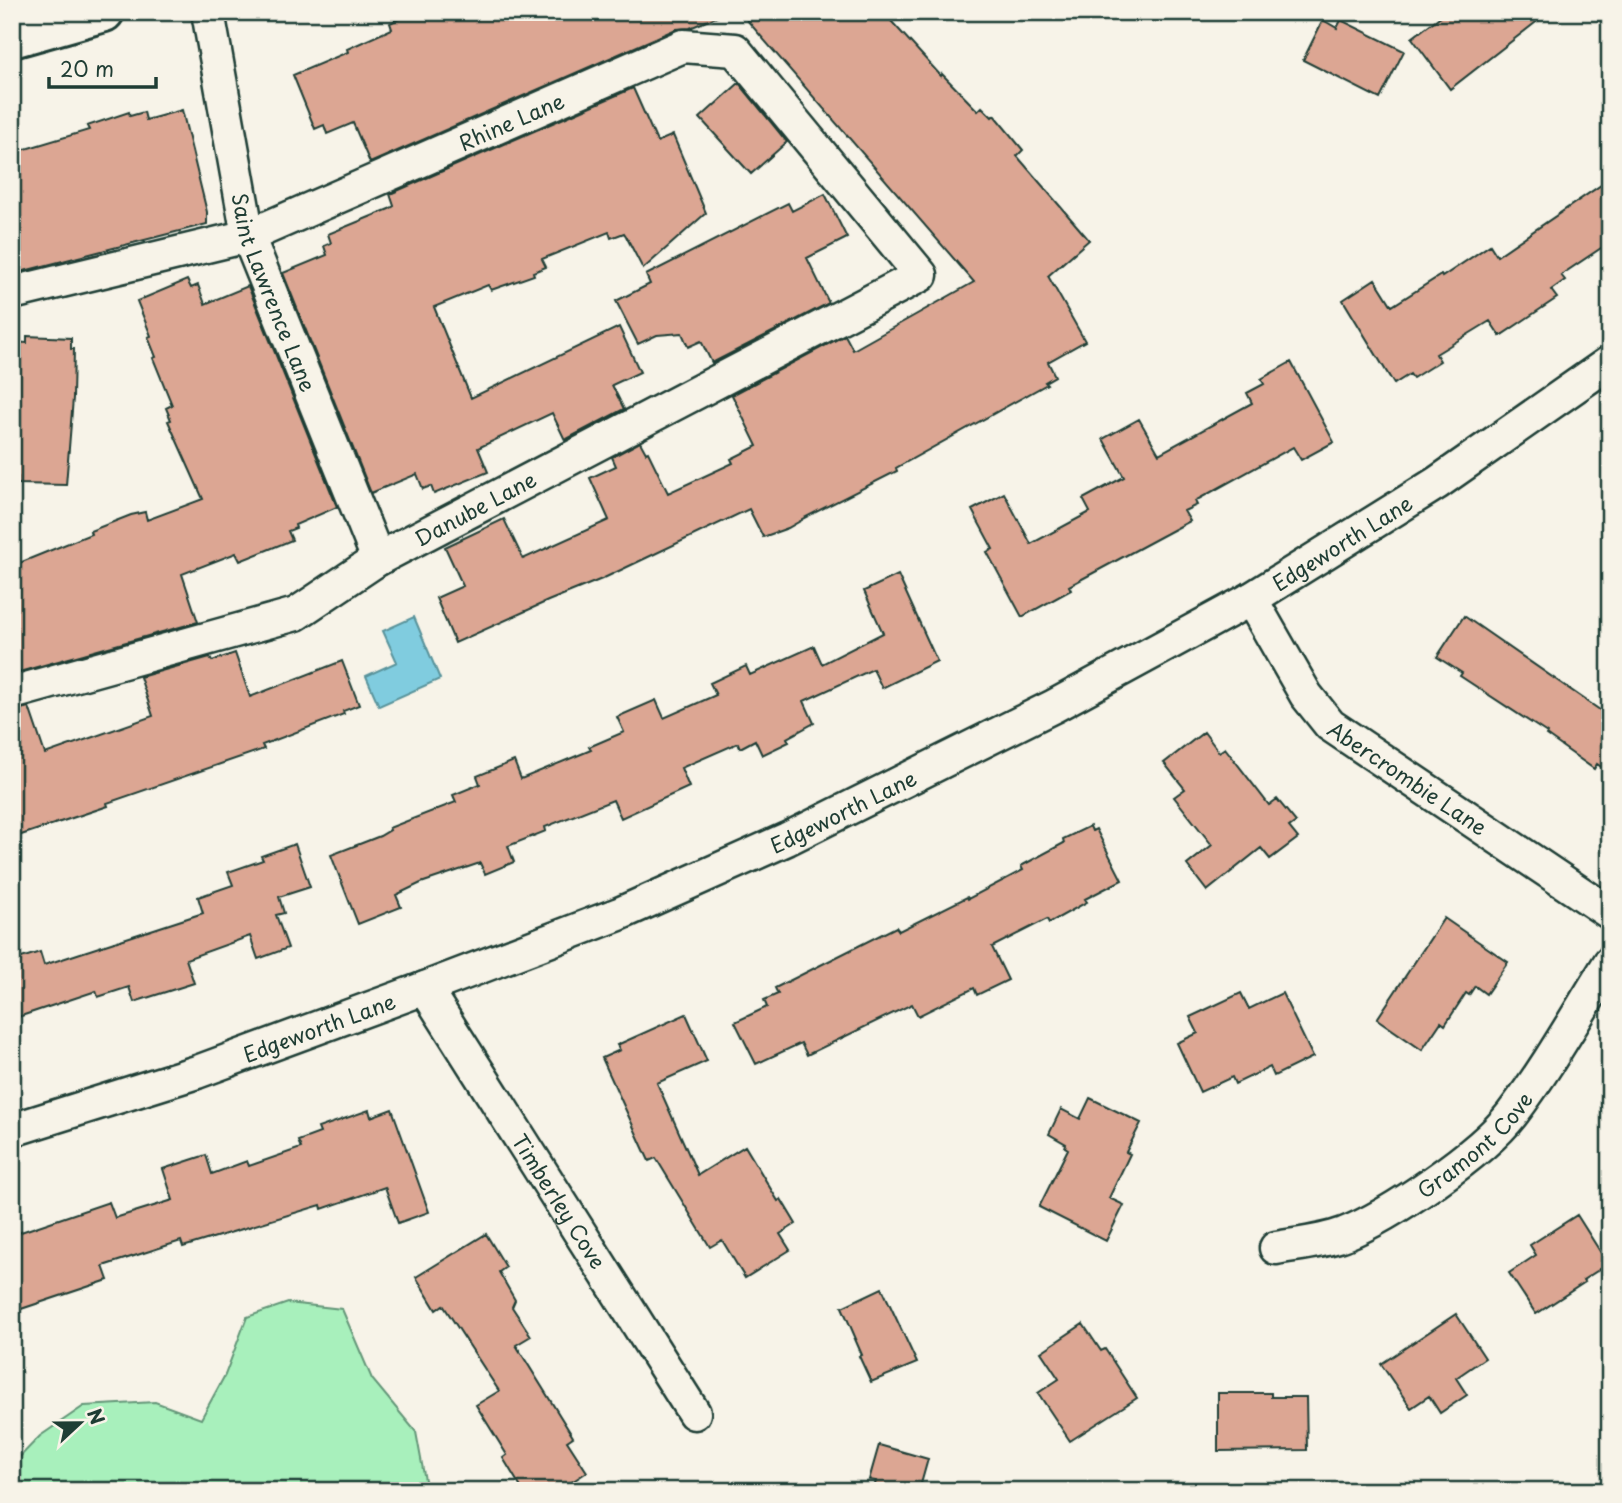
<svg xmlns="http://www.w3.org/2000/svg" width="1622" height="1503" font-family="'Playpen Sans',sans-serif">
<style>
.green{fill:#a8f0bc;stroke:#649678;stroke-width:2}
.water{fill:#80ccdf;stroke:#59939b;stroke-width:2}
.building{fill:#dca693;stroke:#1f3d34;stroke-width:2}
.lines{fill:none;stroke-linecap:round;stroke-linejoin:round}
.street-casing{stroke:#1f3d34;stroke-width:37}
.secondary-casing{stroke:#1f3d34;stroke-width:44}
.street{stroke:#f7f3e8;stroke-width:32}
.secondary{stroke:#f7f3e8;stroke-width:38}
.labels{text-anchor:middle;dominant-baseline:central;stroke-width:7;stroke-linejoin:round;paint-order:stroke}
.street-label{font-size:21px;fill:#1f3d34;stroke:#f7f3e8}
</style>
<rect width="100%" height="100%" fill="#f7f3e8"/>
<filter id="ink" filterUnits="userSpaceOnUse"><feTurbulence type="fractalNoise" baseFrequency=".0143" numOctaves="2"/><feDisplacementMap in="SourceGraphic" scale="14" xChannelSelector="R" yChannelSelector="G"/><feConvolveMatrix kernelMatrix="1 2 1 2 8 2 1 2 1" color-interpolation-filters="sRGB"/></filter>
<g filter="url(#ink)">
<path class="green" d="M288 1303 342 1309 372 1379 416 1432 427 1491H12V1465L40 1436 84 1406 155 1402 201 1419 225 1375 247 1317Z"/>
<path class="water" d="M414 617 440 679 379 706 366 676 397 662 383 631Z"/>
<path class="building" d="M414 12H728L690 28 676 29 370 163 353 123 327 134 324 125 315 129 293 75 348 52 347 49 392 29 390 23Z
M740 12H883L941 76 942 74 978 111 982 107 992 117 994 115 1023 150 1017 156 1089 240 1048 276 1085 341 1048 362 1055 376 1045 382 1047 384 896 468 897 471 802 519V520L788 528 763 537 749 509 602 579 548 601 455 643 436 598 463 586 445 547 504 519 523 559 609 520 590 478 616 466 612 457 640 442 646 453 648 452 668 493 733 463 731 459 757 446 732 395 845 335 853 350 974 282Z
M1446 12H1549L1450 89 1412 38Z
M1323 20 1337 28 1341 20 1404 51 1380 99 1303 60Z
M739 83 787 142 751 174 700 118Z
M633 88 657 142 673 135 706 213 643 269 626 236 624 233 611 238 609 232 542 259 546 267 533 272 534 275 491 290 488 285 434 307 471 398 619 327 640 372 612 385 624 409 565 440 552 413 478 448 488 472 434 494 431 486 423 489 417 474 371 493 283 273 327 255 324 246 331 243 328 234 389 209 394 206 390 194Z
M182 110 207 212V224L12 274V153L89 130 87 126 129 112 130 116 144 112 146 120Z
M1610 179V242L1561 275 1565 280 1551 290 1557 298 1500 336 1490 321 1436 354 1440 361 1413 378 1410 374 1394 384 1343 300 1375 279 1392 306 1441 275 1442 277 1490 245 1497 256Z
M825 194 847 238 807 258 829 303 712 363 701 341 688 347 682 333 657 335 638 344 616 301 650 284 646 275 788 203 792 211Z
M187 280 191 288 198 285 205 304 248 286 337 507 295 525 296 528 288 531 292 540 240 561 236 553 182 574 198 622 12 674V566L91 534 90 531 131 515 145 512 147 520 203 499 168 421 171 420 166 408 172 405 153 358 156 357 148 337 151 336 137 301Z
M27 336 71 338V349H74L73 398 66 485 18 484V477H12V342L27 343Z
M1291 362 1334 442 1301 460 1293 447 1195 501 1197 505 1184 511 1190 521 1069 586 1071 590 1022 617 987 552 993 549 972 510 1004 493 1031 544 1090 512 1083 499 1124 477 1103 439 1139 419 1159 454 1252 403 1247 393 1264 384 1261 379Z
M898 575 937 661 882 688 873 669 804 701 814 723 787 738 789 742 762 755 755 740 740 748 738 743 681 768 689 787 621 818 613 800 545 827 546 831 508 846 514 862 485 874 480 863 421 883 396 895 401 907 358 924 331 855 380 836 390 830 389 828 456 802 453 795 480 784 477 776 514 761 521 779 591 750 589 747 624 732 617 717 656 700 664 718 716 695 710 683 746 666 750 675 814 646 822 664 883 633 864 591Z
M1464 616 1610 717V773L1597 764 1594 769 1546 735 1547 733 1460 676 1462 673 1437 657Z
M235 653 250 697 342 661 359 705 343 711 344 714 262 745 264 749 107 803 108 806 12 838V711L29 707 45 754 153 716 140 677 210 657 212 661Z
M1204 732 1219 752 1225 748 1269 805 1277 799 1296 822 1289 827 1298 838 1270 859 1261 848 1207 891 1187 865 1212 845 1174 797 1185 789 1164 763Z
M1090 826 1092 831 1096 829 1122 880 1085 899 1087 902 1049 923 1047 919 992 947 1008 980 977 995 974 988 918 1016 912 1004 807 1055 801 1043 756 1064 735 1022 767 1007 764 1000 778 994 775 988 896 927 899 931 967 897 968 899 1023 870 1021 866 1064 843 1063 839Z
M295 844 310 887 279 897 284 913 276 915 288 948 258 959 250 936 186 959 194 983 134 1002 129 987 98 997 96 991 12 1019V961L40 952 44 965 203 913 198 897 233 885 228 872 263 860 261 856Z
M1444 918 1508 962 1486 994 1475 986 1469 995 1466 993 1445 1025 1441 1022 1422 1050 1377 1019Z
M1241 993 1249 1009 1282 993 1313 1057 1274 1076 1270 1067 1235 1084 1232 1077 1200 1092 1177 1043 1198 1033 1190 1017Z
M686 1014 707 1061 657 1083 698 1175 745 1146 778 1201 781 1199 796 1224 780 1234 790 1250 745 1278 722 1240 710 1247 656 1158 649 1161 602 1058 620 1050 617 1045Z
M1090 1098 1141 1123 1126 1152 1130 1154 1109 1198 1124 1205 1106 1241 1039 1207 1068 1149 1065 1147 1066 1144 1049 1134 1061 1109 1080 1119Z
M392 1109 429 1212 398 1223 385 1187 322 1209 321 1205 183 1247 181 1241 103 1266 108 1280 12 1312V1235L109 1202 115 1218 173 1200 163 1169 206 1155 212 1174 247 1161 249 1166 301 1148 298 1141 320 1133 318 1128 369 1110 371 1117Z
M1577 1215 1608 1264 1583 1280 1585 1282 1536 1314 1509 1273 1536 1255 1530 1245Z
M486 1234 506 1267 499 1272 515 1300 512 1307 531 1336 516 1345 573 1437 567 1441 587 1472 558 1491H523L503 1458 507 1455 476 1405 499 1391 443 1305 436 1310 416 1277Z
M882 1288 917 1363 871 1382 859 1356 862 1355 855 1339H856L842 1307Z
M1456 1314 1485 1358 1456 1378 1467 1395 1440 1413 1429 1396 1411 1408 1381 1364Z
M1083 1324 1101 1351 1105 1349 1137 1398 1070 1441 1038 1393 1059 1379 1041 1352Z
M1218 1393H1271V1397H1306L1307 1450 1218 1451Z
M879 1445 928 1459 919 1491H873L876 1481 869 1480Z"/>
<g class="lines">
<defs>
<g id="street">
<path id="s1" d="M208 12 248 236 378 559"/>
<path id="s2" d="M12 293 248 236 683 46 735 50 921 275 378 559 296 614 12 693"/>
<path id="s3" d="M1251 599 1306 695 1330 725 1610 913"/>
<path id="s4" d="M425 988 694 1413"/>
<path id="s5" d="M12 1130 197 1072 425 988 619 914 787 839 1054 706 1251 599 1437 483 1610 362"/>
<path id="s6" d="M1276 1248C1299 1244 1322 1242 1344 1234 1390 1216 1482 1153 1512 1114 1548 1067 1578 1013 1610 962"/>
</g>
<path id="secondary" d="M12 38 104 12"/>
</defs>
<use href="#street" class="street-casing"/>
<use href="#secondary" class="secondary-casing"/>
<use href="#street" class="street"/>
<use href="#secondary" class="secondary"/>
</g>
</g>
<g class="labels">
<g class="street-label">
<text stroke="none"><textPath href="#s2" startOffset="530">Rhine Lane</textPath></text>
<text stroke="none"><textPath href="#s1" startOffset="289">Saint Lawrence Lane</textPath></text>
<text transform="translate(475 508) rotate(-28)">Danube Lane</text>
<text stroke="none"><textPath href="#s5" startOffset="1458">Edgeworth Lane</textPath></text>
<text stroke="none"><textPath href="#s3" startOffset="243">Abercrombie Lane</textPath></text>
<text stroke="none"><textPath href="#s5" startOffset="891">Edgeworth Lane</textPath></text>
<text stroke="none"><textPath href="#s5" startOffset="324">Edgeworth Lane</textPath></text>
<text stroke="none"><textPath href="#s6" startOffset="229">Gramont Cove</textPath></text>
<text stroke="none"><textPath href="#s4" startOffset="252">Timberley Cove</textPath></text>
</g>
</g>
<rect width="1622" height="1503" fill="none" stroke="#f7f3e8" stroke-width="42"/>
<rect x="21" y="21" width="1580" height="1461" fill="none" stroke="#1f3d34" stroke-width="2.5" filter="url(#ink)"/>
<g transform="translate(80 1423) rotate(68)" stroke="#f7f3e8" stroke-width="5" paint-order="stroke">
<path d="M0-5L12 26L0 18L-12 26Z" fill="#1f3d34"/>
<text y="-10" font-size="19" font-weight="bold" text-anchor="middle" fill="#1f3d34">N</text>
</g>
<path d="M49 77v10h107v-10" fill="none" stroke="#1f3d34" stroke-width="3.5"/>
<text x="60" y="77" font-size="21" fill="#1f3d34" stroke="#f7f3e8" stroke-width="5" paint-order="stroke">20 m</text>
</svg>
